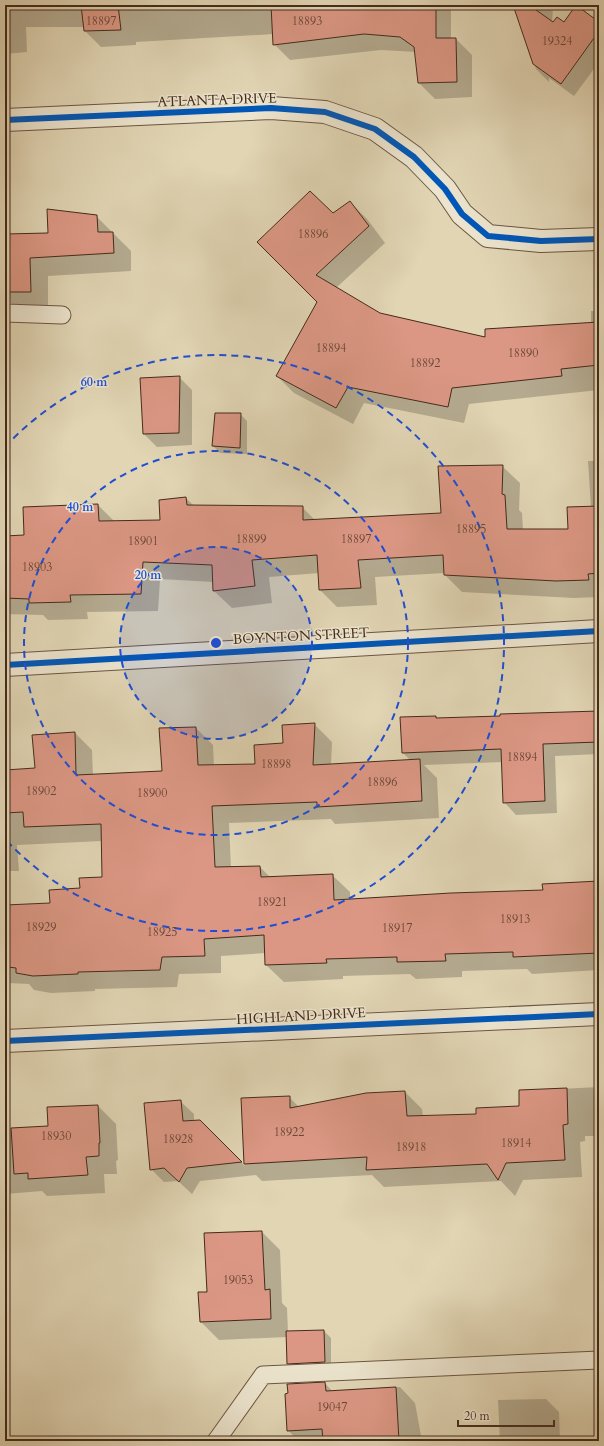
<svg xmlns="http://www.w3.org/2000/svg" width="604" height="1446" font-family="Cardo,serif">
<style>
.shadow{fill:#0003}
.building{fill:#db9784;stroke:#452b1b}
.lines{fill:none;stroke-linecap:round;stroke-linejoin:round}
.service-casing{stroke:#6c5641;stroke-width:19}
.minor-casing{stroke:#6c5641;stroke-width:24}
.service{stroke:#ece4ce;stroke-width:17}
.minor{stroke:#ece4ce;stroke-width:22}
.cycleway-casing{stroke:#ece4ce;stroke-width:8}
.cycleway{stroke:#0057b8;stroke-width:6}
.ring{fill:none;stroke:#1d4ed8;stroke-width:2;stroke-dasharray:7 5}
.labels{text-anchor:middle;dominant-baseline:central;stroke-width:3;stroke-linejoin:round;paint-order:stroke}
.number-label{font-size:12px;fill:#6a4635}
.street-label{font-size:14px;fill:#452b1b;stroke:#ece4ce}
.centre{fill:#1d4ed8;stroke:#ece4ce;stroke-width:2}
.ring-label{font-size:12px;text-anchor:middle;font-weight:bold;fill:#1d4ed8;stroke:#ece4ce;stroke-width:3;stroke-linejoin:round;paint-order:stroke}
</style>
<rect width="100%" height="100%" fill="#e1d5b4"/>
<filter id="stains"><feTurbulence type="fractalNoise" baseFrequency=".005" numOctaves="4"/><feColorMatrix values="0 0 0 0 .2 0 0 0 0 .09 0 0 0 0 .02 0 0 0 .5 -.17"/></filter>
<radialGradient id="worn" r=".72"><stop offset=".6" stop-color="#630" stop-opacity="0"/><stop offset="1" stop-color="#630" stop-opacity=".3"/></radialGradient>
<path class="shadow" d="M5 5H451V39H456L472 55V97L435 99 419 83 416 52 381 50 290 60 274 44V34L136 42V45L101 47 85 31V27H26L27 52 5 54Z
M514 5H553L551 42 599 23V62L574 96 549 78V82L536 69Z
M350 202 367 219 385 243 336 288 379 314 486 339 591 323V311H599V390L469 404 464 423 364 403 353 424 294 393 277 376 318 302 258 242 333 215Z
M96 216 131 251V271L48 276V310H18L9 301H5V235L49 234Z
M179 377 192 390V445L157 447 144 434 142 379Z
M216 414H240L247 421V454L220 453 213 446Z
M588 461H599V597L574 598 462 592 445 575V573L375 577 377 605 337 607 320 590 319 573 269 577 272 603 232 608 214 591V582L160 579 158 611 87 612 88 619 48 620 43 615 5 614V558L25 536 98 505 114 521H161L186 498 194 506 302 507 316 521 442 514 502 466 520 483 519 510 522 513 523 530H569L591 507Z
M599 711V754L555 756 557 813 516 815 504 802 503 762 424 765 437 778 439 818 335 824 331 819 229 823 231 868 260 867 271 878 332 875 350 892V900L544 891 599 882V970L532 974 527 969 462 971V977L416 979 410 974 343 976V979L284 982 266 965V953L221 956V973L179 974 177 987 95 989V991L51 993 34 990 29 984 8 983 5 979V926L7 927 51 903 104 878 102 841 17 845 19 871H5V771L36 769 75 733 92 750 93 775 163 772 196 728 213 745 214 766 256 765 284 744 314 724 332 742 331 765 411 761 403 753 436 717 438 719Z
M599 1087V1136H585V1141L580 1142 582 1177 523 1180 515 1196 501 1181 384 1187 372 1175 262 1181 256 1175 200 1181 192 1194 178 1181 164 1182 151 1169 180 1101 194 1114V1121H200L245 1166 242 1099 289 1097 299 1107 405 1092 422 1109 423 1116 477 1115 520 1107V1091Z
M98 1106 116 1124 118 1160 116 1161 117 1174H104L105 1193 47 1196 42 1191 5 1194V1130L49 1127Z
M262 1232 280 1250 282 1303 287 1308 288 1332 324 1331 331 1338V1369L294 1370 288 1364 287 1337 219 1340 201 1322 208 1293Z
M325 1383 333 1392 400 1387 415 1403 422 1441H298L288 1430Z
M546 1399 559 1412 560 1441H495H500L498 1400Z"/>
<path class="building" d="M81 5H118L121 30 84 31Z
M271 5H436V38H456L457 82 418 83 414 47 400 37 364 34 273 45Z
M513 5H529L553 22 557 17 564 22 576 5 599 22V31L561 84 533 64Z
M310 191 333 213 350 201 369 226 316 275 380 313 485 337V329L599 322V365L561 369 562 376 452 388 448 407 348 387 336 408 276 376 317 302 257 242Z
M47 209 97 215 98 232H113L114 253 30 258 31 292H5V234L48 233Z
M180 376 179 433 143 434 140 378Z
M215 413H241L240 448 212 446Z
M503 465 502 494 505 495 507 529H568L567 507 599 506V573L588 574 589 580 556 581 444 575 443 555 358 560 361 588 319 590 317 555 252 560 255 586 213 591 212 565 143 562 141 594 70 595 71 602 29 603V599L5 598V536L24 535 23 507 98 504 99 521 160 520 159 500 186 497 187 505 303 506V520L441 513 438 466Z
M599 711V742L543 744 545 801 503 803 501 749 402 753 400 717 436 716V718L500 716V714Z
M315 723 313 765 420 759 422 801 317 807V802L212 806 215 867 260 866 261 877 333 874 334 900 451 893 543 890 542 884 599 881V953L513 957V952L445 954 446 961 397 962V957L326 959 327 963 265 965 264 935 204 939 205 956 162 957 160 970 78 972V974L33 976 16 973V968L8 967 5 905 50 903 49 890 80 888 79 878 102 877 101 824 24 827 23 812 5 813V770L35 768 32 735 75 732 76 775 162 771 159 728 196 727 198 765 255 764 254 745 283 743 282 725Z
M567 1088 568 1124 563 1125 565 1160 506 1163 498 1180 487 1164 366 1170 367 1157 244 1164 241 1098 290 1096V1108L366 1093 405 1091 407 1116 476 1114V1108L519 1106V1090Z
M181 1100 183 1121 200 1120 242 1162 187 1168 179 1182 164 1168 150 1170 144 1103Z
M98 1105 100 1143H99V1156L86 1157 88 1175 28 1179V1173L14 1174 11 1128 48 1126 47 1107Z
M262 1231 265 1290 270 1289 271 1319 200 1322 198 1292H207L204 1233Z
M324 1330 325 1362 287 1364 286 1331Z
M325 1382 326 1391 396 1387 399 1441H323L322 1429 287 1431 285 1394 288 1393 287 1384Z"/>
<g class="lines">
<defs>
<path id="service" d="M5 313 62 315
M216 1441 263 1375 599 1360"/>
<path id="minor" d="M5 120 271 108 325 112 375 129 414 157 445 189 462 214 488 236 541 241 599 239
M5 665 599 631
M5 1041 599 1014"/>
</defs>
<use href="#service" class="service-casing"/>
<use href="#minor" class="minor-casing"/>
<use href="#service" class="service"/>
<use href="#minor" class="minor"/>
<defs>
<path id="cycleway" d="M5 120 271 108 325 112 375 129 414 157 445 189 462 214 488 236 541 241 599 239
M5 665 599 631
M5 1041 599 1014"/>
</defs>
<use href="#cycleway" class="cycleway-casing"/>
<use href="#cycleway" class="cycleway"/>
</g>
<circle cx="216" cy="643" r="96" fill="#1d4ed8" fill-opacity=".12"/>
<g class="ring">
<circle cx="216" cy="643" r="96"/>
<circle cx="216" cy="643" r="192"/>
<path d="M5 447A288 288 0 1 1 5 839"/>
</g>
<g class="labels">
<g class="number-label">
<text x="101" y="21">18897</text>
<text x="307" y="21">18893</text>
<text x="557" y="41">19324</text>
<text x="313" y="234">18896</text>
<text x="331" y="348">18894</text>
<text x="523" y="353">18890</text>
<text x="425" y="363">18892</text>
<text x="471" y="529">18895</text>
<text x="251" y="539">18899</text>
<text x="356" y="539">18897</text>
<text x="143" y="541">18901</text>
<text x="37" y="567">18903</text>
<text x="522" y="757">18894</text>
<text x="276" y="764">18898</text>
<text x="382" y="782">18896</text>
<text x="41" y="791">18902</text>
<text x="152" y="793">18900</text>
<text x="272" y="902">18921</text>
<text x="515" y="919">18913</text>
<text x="41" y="927">18929</text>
<text x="397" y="928">18917</text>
<text x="162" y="932">18925</text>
<text x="289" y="1132">18922</text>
<text x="56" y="1136">18930</text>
<text x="178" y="1139">18928</text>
<text x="516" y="1143">18914</text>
<text x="411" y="1147">18918</text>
<text x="238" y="1280">19053</text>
<text x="332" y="1407">19047</text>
</g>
<g class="street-label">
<text transform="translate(217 100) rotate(-2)">ATLANTA DRIVE</text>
<text transform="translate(301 636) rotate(-3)">BOYNTON STREET</text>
<text transform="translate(301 1016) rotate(-3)">HIGHLAND DRIVE</text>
</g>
</g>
<circle cx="216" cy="643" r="6" class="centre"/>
<g class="ring-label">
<text x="94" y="386">60 m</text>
<text x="80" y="511">40 m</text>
<text x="148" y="579">20 m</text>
</g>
<rect width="604" height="1446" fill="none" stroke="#e1d5b4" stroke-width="20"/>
<rect x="6" y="6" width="592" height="1434" fill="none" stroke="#452b1b" stroke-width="2"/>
<rect x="10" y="10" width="584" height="1426" fill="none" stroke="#452b1b"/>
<path d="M458 1420v6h96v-6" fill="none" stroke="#452b1b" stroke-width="2"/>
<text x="464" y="1420" font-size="12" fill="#452b1b" stroke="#ece4ce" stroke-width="3" paint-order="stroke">20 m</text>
<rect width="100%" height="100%" filter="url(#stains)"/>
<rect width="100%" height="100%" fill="url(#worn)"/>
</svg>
